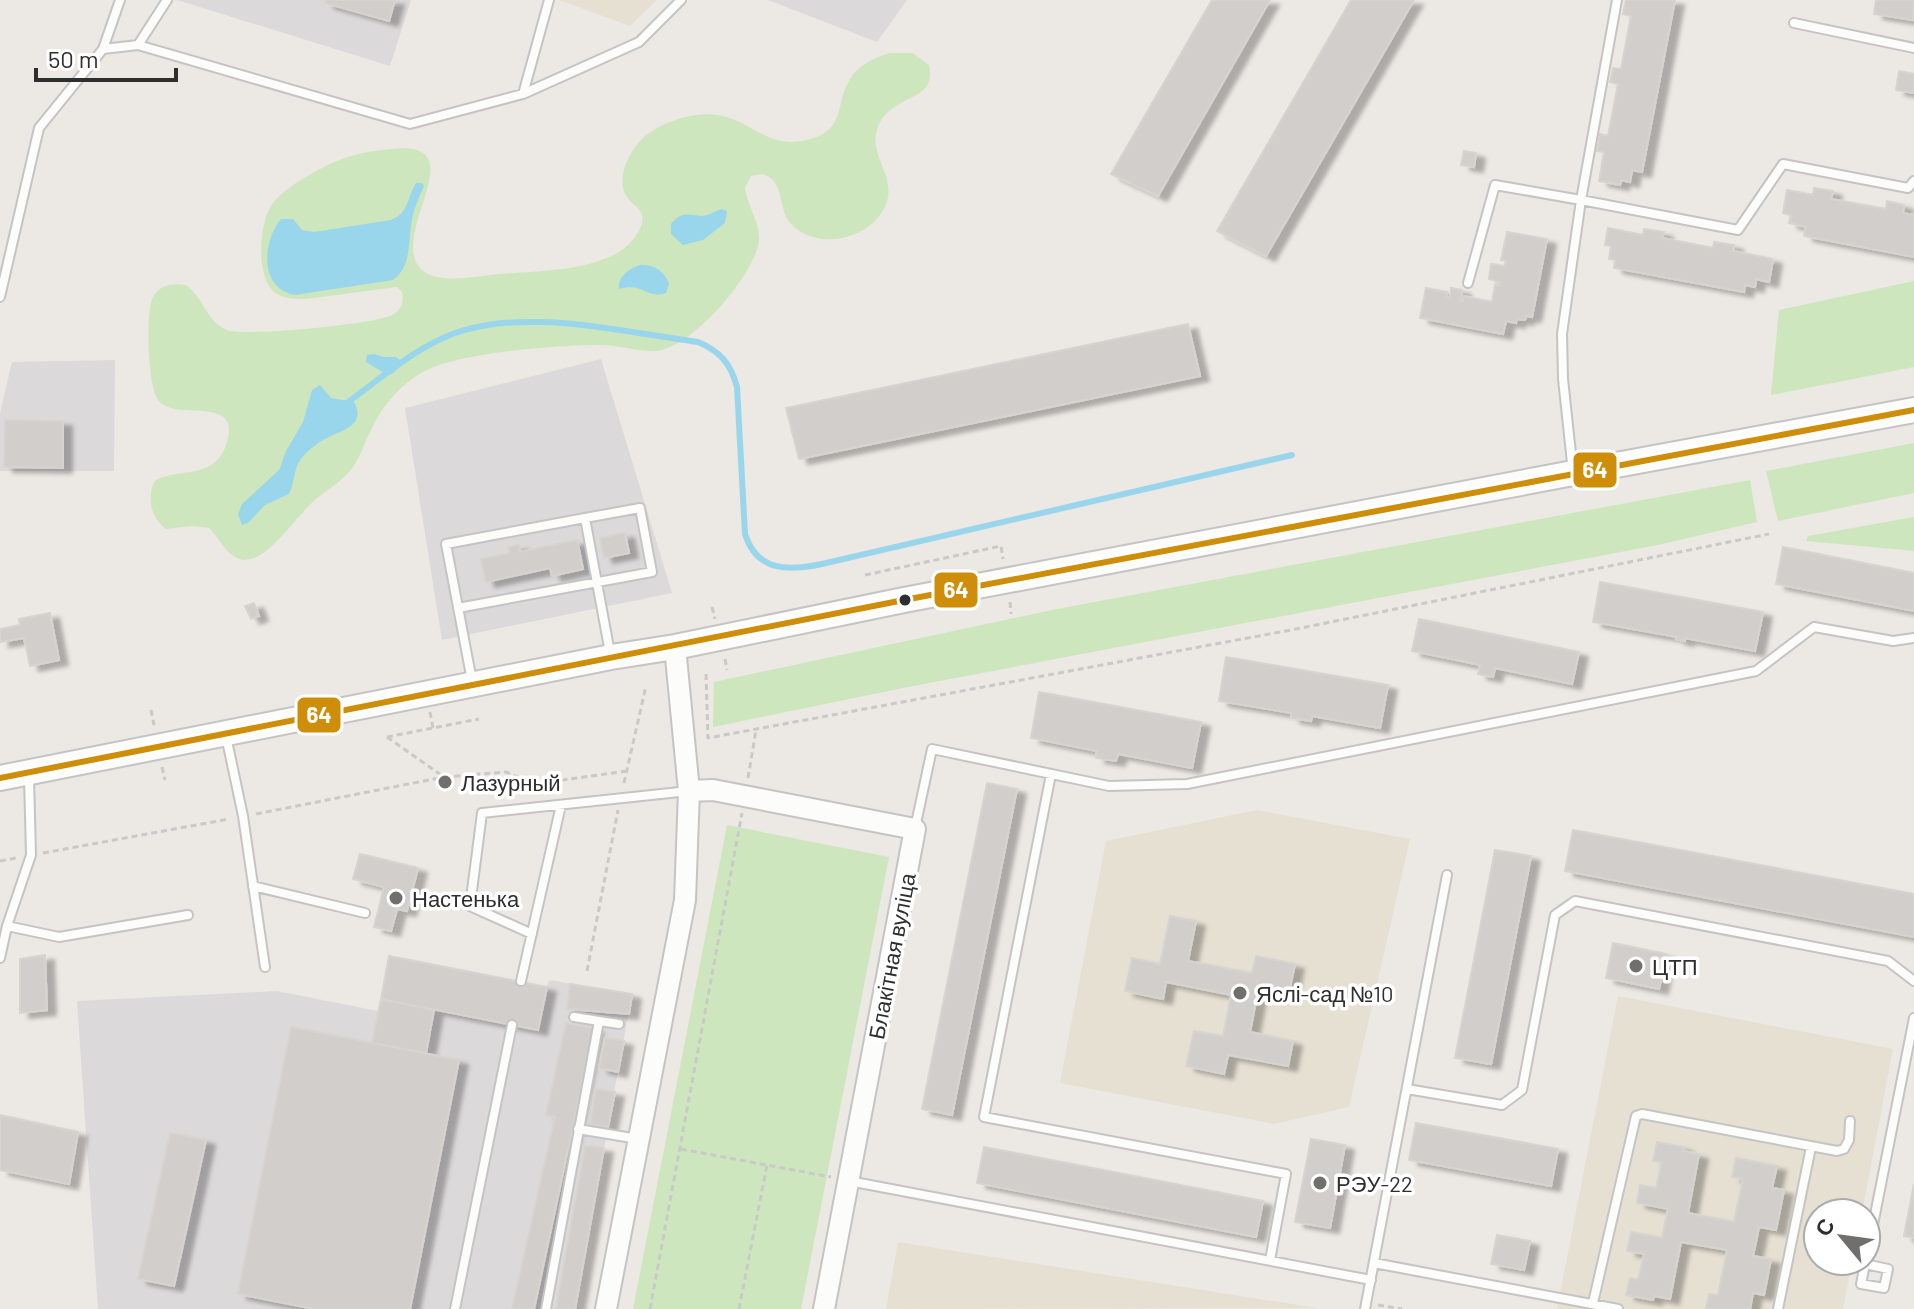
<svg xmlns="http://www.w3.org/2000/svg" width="1914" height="1309" font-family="Barlow,sans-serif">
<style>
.industrial{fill:#dcd9db}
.education{fill:#e6e0d3}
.green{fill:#cee6be}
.water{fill:#99d6ec}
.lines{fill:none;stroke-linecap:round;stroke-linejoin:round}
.stream{stroke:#99d6ec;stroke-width:6}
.building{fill:#d1cecb;stroke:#d7d4d0;stroke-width:2;filter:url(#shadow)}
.service-casing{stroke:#c5c4c5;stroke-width:12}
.tertiary-casing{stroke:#c5c4c5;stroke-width:24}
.secondary-casing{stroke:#c5c4c5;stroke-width:28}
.path{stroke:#c9c9c8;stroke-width:3;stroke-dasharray:6 4;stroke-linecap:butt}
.service{stroke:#fcfcfb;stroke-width:8}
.tertiary{stroke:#fcfcfb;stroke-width:20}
.secondary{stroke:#fcfcfb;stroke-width:24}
.bus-1-casing{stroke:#fff;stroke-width:12}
.bus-1{stroke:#cf8e09;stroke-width:6}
.bus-dot{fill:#2e2e2e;stroke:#fff;stroke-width:3}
.poi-dot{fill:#706f6e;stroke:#fff;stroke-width:3}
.labels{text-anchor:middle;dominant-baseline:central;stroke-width:7;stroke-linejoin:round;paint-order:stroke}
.poi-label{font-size:22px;fill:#2e2e2e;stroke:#fff;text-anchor:start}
.street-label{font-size:22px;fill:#2e2e2e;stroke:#fff}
.line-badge{stroke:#fff;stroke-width:3}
.badge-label{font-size:22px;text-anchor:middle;font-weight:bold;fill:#fff}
</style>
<defs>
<filter id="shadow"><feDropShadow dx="9" dy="5" stdDeviation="2" flood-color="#0004"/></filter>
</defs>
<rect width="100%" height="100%" fill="#ece8e4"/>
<path class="industrial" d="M177 0H411L390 66Z
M768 0H907L877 42Z
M601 359 672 593 442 640 405 408Z
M115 360 114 471H0V413L12 362Z
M389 956 547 987 549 980 632 994 575 1309H98L77 1001 277 991 378 1011Z"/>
<path class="education" d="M559 0H657L630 26Z
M1257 810 1410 839 1349 1107 1274 1124 1060 1083 1106 841Z
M1618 996 1893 1049 1862 1213H1818V1261H1852L1843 1309H1557Z
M898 1242 1317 1308 886 1309Z"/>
<path class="green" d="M889 53H913L929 65C938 105 889 91 877 130 869 156 895 175 887 201 876 238 819 253 791 224 777 209 786 182 763 174L751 176 745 188C747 205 760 222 759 240 756 274 691 349 656 351 638 352 620 345 602 345 558 345 467 352 429 369 405 380 386 401 374 424 366 438 362 454 353 467 343 481 329 488 316 499 298 515 285 536 266 551 260 556 251 560 244 560 227 558 220 538 209 528L191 526 166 529C151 518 147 499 154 482 176 465 218 484 228 438 238 395 174 422 158 400 148 386 145 313 153 297 160 284 173 283 186 285 203 297 207 322 227 330 244 337 380 324 394 314 402 308 404 300 402 292L397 287 306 299C294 299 281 299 272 290 256 272 259 221 273 203 285 188 305 177 322 168 344 156 367 151 391 149 480 139 385 237 422 270 439 285 477 276 498 274 537 271 611 272 635 237 639 231 644 223 642 215 640 207 631 204 627 197 615 180 629 151 643 138 663 121 697 110 723 116 753 123 767 147 802 141 848 132 833 108 850 79 858 65 874 58 889 53Z
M1914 281V367L1771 395 1779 310Z
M1914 443V493L1778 521 1766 471Z
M1750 480 1757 522 1658 545 908 687 713 727 714 682 1057 609Z
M1914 517V551L1806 541 1808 536Z
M727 825 889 857 801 1309H633Z"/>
<path class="water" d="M416 183H422L424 186C418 199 413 211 411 225 408 245 411 267 393 280L295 295C259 289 262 242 281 219H293L302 230 314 232 391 220C409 213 407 197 416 183Z
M721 209 727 211 725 223 703 240 683 245 671 234V224C680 212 688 214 701 216 708 216 715 211 721 209Z
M640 265C654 264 665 271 669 284L666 293C647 300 644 282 619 289 617 277 630 268 640 265Z
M374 354 384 357H396L400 360 399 367 392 374 384 373 366 362 367 355Z
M320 385 331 398 354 402C367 426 341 430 325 439 316 444 307 451 301 459 293 469 295 483 289 494L265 505 248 523 242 525 238 514 242 504 279 470 286 451 303 422 312 390Z"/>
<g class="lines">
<path class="stream" d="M344 405C375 383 406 355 441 339 514 304 621 332 698 342 720 351 731 364 737 387L745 534C757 572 789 571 822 564L1292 455"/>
</g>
<path class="building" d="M326 0H395L389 21 325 3Z
M1212 0H1270L1158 196 1111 174Z
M1351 0H1414L1266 256 1217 231Z
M1626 0H1675L1642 172 1632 170 1630 182 1621 180 1620 185 1599 181 1604 152 1597 151 1600 134 1608 136 1618 84 1610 82 1613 68 1621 69 1631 16 1623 14Z
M1876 0H1914L1913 20 1874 14Z
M1899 71 1914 74V93L1896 90Z
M1464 151 1476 153 1474 167 1461 165Z
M1814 188 1833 191 1831 199 1886 209 1887 201 1904 205 1903 213 1914 215V257L1804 236 1806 227 1789 223 1791 215 1783 213 1787 190 1813 195Z
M1608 228 1643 235 1644 229 1664 232 1662 238 1713 248 1714 242 1734 245 1733 251 1773 259 1769 282 1756 279 1755 287 1745 285 1744 292 1614 268 1615 260 1609 259 1611 246 1605 245Z
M1507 232 1547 239 1532 317 1526 316 1525 320 1517 319 1516 323 1506 321 1503 334 1420 318 1426 288 1447 292 1446 297 1450 298 1451 288 1462 290 1460 301H1463V296L1492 302 1495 285 1499 286 1500 282 1489 279 1491 264 1504 266 1506 261 1501 260Z
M1188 324 1200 376 799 459 786 408Z
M5 420 63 421V468L4 467Z
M625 533 629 553 604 558 600 538Z
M577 540 583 569 552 576 550 568 486 582 481 559 510 553 508 547 519 545 520 552Z
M1783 547 1914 573V611L1776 584Z
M1600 582 1763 612 1755 651 1685 638V641L1676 639 1677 637 1593 622Z
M254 603 259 616 251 619 245 606Z
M50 613 59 660 30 666 24 638 0 642V629L20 625 19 619Z
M1419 619 1579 652 1572 684 1495 668 1493 677 1478 674 1480 665 1412 651Z
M1226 657 1388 685 1380 728 1312 716 1311 721 1291 718V713L1219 701Z
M1039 692 1201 722 1192 768 1118 754 1116 761 1096 758 1097 751 1031 738Z
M987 783 1017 789 952 1115 922 1109Z
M1573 830 1914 894V937L1565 871Z
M1495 850 1531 856 1491 1064 1455 1058Z
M360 854 418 868 407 911 397 909 391 931 374 927 384 887 353 879Z
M1170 916 1196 921 1188 961 1252 973 1256 956 1295 964 1288 997 1258 991 1250 1032 1293 1041 1288 1066 1228 1055 1224 1074 1186 1066 1194 1031 1223 1036 1231 995 1166 982 1163 999 1125 991 1132 958 1160 964Z
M1613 943 1666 954 1659 989 1606 978Z
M45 955 47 1010 20 1013V959Z
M389 956 547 987 538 1030 381 999Z
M570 984 632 994 629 1014 567 1009Z
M381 999 434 1010 426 1053 372 1043Z
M566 1023 594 1028 534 1309H512L555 1117 546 1115Z
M291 1027 459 1060 410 1309H314L238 1294Z
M605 1038 624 1041 618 1072 599 1068Z
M596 1089 615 1092 608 1127 590 1124Z
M0 1115 78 1132 69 1184 0 1170Z
M1416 1123 1558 1149 1551 1186 1409 1160Z
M170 1133 206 1140 174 1286 138 1279Z
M1311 1139 1345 1145 1330 1228 1295 1222Z
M1657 1142 1684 1147 1683 1151 1699 1154 1688 1213 1734 1222 1743 1179 1732 1177 1736 1158 1777 1166 1772 1188 1784 1190 1776 1230 1759 1227 1753 1256 1771 1259 1764 1295 1753 1293 1750 1309H1706L1709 1294 1718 1295 1727 1250 1681 1242 1670 1299 1654 1296 1653 1300 1626 1295 1630 1278 1638 1280 1644 1254 1627 1251 1631 1232 1662 1238 1668 1209 1637 1203 1640 1185 1656 1188 1662 1162 1653 1161Z
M585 1146 604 1148 575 1309H556Z
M984 1147 1263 1201 1256 1237 977 1183Z
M1914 1184V1238L1904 1236Z
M1497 1235 1530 1241 1524 1270 1491 1264Z"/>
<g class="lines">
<defs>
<path id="service" d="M1617 0 1581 200 1738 230 1783 164 1908 188 1914 181
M1794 23 1914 48
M138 45 167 0
M103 49 120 0
M523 94 549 0
M1468 283 1495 185 1581 200 1562 334 1563 379 1573 472
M0 297 39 128 103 49 138 45 410 124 523 94 639 42 681 0
M458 608 652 572 640 508 585 518
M472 681 446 544 585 518 610 653
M226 736 243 816 265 967
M1051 774 984 1117 1286 1174 1270 1260
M915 828 932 749 1109 786 1187 784 1756 671 1814 627 1893 641 1914 638
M253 886 365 913
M7 926 59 937 188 915
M532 934 470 906 482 813 689 791
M0 958 7 926 31 855 29 777
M521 981 561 805
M599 1021 619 1024
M1407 1089 1502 1105 1522 1090 1555 915 1575 901 1888 961 1914 981
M578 1129 638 1139
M849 1181 1371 1280
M1866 1260 1914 1018
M1374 1263 1618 1309
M1865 1264 1888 1269 1884 1288 1861 1284 1865 1264 1866 1261
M1593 1303 1636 1116 1642 1114 1837 1151 1844 1149 1849 1140 1850 1121
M455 1309 512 1025
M546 1309 599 1021 574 1017
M1365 1309 1447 875
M1778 1309 1811 1147"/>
<path id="tertiary" d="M689 791 713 790 915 829 824 1309
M606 1309 685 900 689 791 675 647"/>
<path id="secondary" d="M0 778 611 657 675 647 904 600 1573 473 1914 410"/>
</defs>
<use href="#service" class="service-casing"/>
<use href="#tertiary" class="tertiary-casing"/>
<use href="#secondary" class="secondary-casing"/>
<path class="path" d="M865 575 1001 546 1003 559
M1010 602 1011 614
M712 607 715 619
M725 659 727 670
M706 674 708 738 1291 630 1769 534
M151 710 154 725
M430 712 433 728
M387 737 444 777 506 772 534 784 627 771
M387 737 479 719
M162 767 165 780
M748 778 756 730
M624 783 646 686
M256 814 444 777
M43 853 229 819
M0 861 16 858
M587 971 618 810
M681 1149 831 1177
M1378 1305 1402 1309
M650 1309 742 813
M739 1309 767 1165"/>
<use href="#service" class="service"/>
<use href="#tertiary" class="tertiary"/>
<use href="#secondary" class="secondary"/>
<defs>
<path id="bus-1" d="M0 778 904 600 1914 410"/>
</defs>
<use href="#bus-1" class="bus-1-casing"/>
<use href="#bus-1" class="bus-1"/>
</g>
<circle class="bus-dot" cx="905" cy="600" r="7"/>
<g class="poi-dot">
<circle cx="445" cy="782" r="8"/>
<circle cx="396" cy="898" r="8"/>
<circle cx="1636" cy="966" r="8"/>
<circle cx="1240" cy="993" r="8"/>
<circle cx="1320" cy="1183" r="8"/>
</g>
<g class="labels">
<g class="poi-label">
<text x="461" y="782">Лазурный</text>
<text x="412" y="898">Настенька</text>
<text x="1652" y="966">ЦТП</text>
<text x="1256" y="993">Яслі-сад №10</text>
<text x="1336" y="1183">РЭУ-22</text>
</g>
<g class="street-label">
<text transform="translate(891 956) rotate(-79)">Блакітная вуліца</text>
</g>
</g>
<g class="line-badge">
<rect x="1572" y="451" width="46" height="38" rx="8" fill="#cf8e09"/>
<rect x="933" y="571" width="46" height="38" rx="8" fill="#cf8e09"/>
<rect x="296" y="696" width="46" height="38" rx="8" fill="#cf8e09"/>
</g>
<g class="badge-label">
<text x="1595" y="478">64</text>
<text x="956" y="598">64</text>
<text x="319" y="723">64</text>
</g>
<g transform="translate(1842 1237) rotate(299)"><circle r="38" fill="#ffffff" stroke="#ababab" stroke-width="2"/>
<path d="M0-6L14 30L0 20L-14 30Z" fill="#706f6e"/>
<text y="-12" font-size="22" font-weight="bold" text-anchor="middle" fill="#2e2e2e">С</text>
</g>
<path d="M36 68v12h140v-12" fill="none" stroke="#2e2e2e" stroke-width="4"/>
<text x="48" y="68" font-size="24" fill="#2e2e2e" stroke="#ffffff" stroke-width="6" paint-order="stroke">50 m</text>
</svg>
